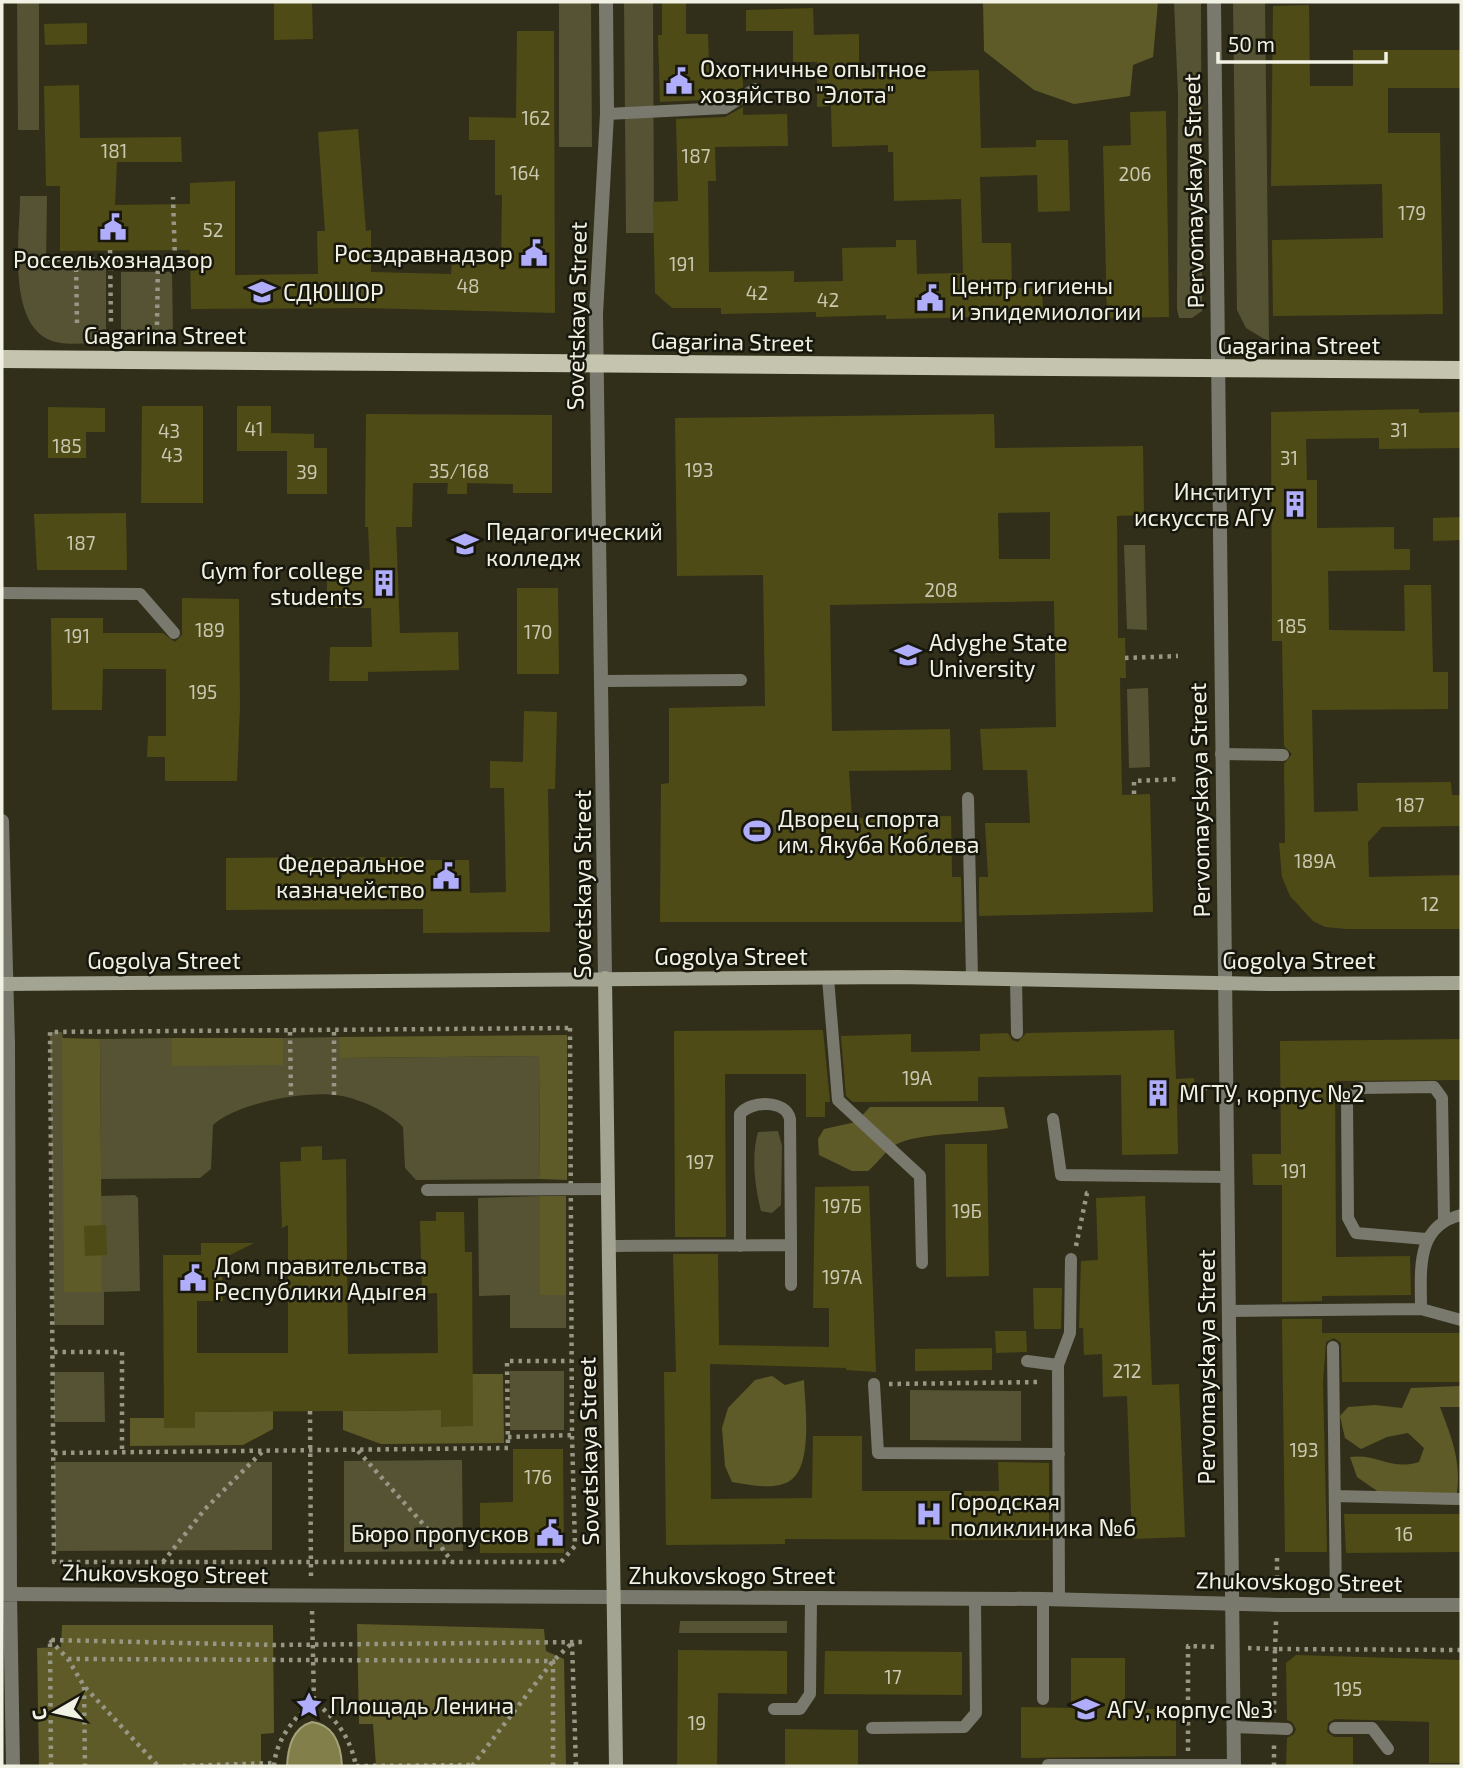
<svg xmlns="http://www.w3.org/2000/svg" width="1463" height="1768" font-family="'Exo 2',sans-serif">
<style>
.green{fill:#555333}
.forest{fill:#5f5b28}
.water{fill:#827f4b;stroke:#a4a279;stroke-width:2}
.building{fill:#4f4b17;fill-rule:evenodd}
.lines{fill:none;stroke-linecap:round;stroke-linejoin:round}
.path{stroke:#989786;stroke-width:4.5;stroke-dasharray:3.5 5;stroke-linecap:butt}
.service{stroke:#7a796e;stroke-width:12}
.minor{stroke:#7a796e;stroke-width:14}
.tertiary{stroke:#7a796e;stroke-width:14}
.secondary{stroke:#a4a492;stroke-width:14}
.primary{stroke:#c5c4ae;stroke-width:18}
.labels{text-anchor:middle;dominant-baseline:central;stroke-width:5;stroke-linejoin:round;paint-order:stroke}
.number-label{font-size:19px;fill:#c9c8b1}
.poi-label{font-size:23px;fill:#f2f2e4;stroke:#18170d;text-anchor:start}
.street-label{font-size:23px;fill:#f2f2e4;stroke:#18170d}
</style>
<rect width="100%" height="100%" fill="#312f19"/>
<path class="green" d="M17 2H39V130H18Z
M559 2H591L592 147H559Z
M624 2H653L654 233H626Z
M1174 2H1201L1202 311 1192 318H1179L1177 309 1178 95Z
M1233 2H1265L1269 342 1246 328 1237 310Z
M20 196H47L46 266 106 267V342C89 343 68 346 52 341 6 325 20 236 20 196Z
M121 272H172L173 338H121Z
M1124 545H1145L1147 630 1127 629Z
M1148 688 1150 767 1129 768 1127 689Z
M50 1032H62L102 1291 100 1196 135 1195 138 1198 140 1291 104 1292V1325H54Z
M340 1037V1058L539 1056 540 1179 416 1180 405 1168 403 1127C389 1112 362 1100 342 1096 310 1089 236 1103 213 1125L211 1169 200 1178 101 1179 100 1039 172 1038V1065H283V1038Z
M778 1131 782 1146 781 1205 772 1213 761 1211C755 1187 751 1156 758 1132Z
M540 1196V1295H566V1328H510V1295L479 1296 478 1198Z
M510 1371H564V1430H510Z
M54 1372H104L105 1422H54Z
M910 1390 1021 1391V1441L910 1440Z
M462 1460 463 1551 344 1552V1461Z
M54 1462H272V1550L55 1551Z
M680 1621H787V1633H679Z"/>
<path class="forest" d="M983 2H1158L1153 57 1133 65 1130 96 1074 104 1034 90 984 51Z
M567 1035V1180L540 1179 539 1056 340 1058V1037Z
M62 1038 100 1039 102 1292H64Z
M172 1038H283V1065L172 1066Z
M870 1107H1004L1008 1128C978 1134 918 1132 895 1145 885 1151 877 1164 868 1171H852L819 1155 818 1139 824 1129 856 1122Z
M540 1196H566V1295H540Z
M472 1374H503L504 1443 381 1444 343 1430V1411L441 1410 442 1426H472Z
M772 1376 785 1385 804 1380C805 1405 813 1464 791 1480 776 1491 750 1485 732 1482L725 1466 722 1428 728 1408 755 1380Z
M1461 1386V1407H1440C1454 1444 1463 1466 1455 1505L1393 1502 1357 1477 1350 1457C1377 1453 1390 1471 1419 1462L1424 1448 1408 1433 1387 1437 1361 1449 1345 1438 1340 1416 1348 1407 1375 1405 1402 1408 1411 1388Z
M273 1411V1429L243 1445 130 1446V1418H164V1428H194L195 1412Z
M357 1624 544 1629 546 1651 564 1659 566 1766H376L373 1724H359Z
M62 1625H273L274 1733 261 1734V1766H39L37 1648 61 1647Z"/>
<path class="water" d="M312 1722C335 1725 341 1746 342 1766H287C288 1748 292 1728 312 1722Z"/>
<path class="building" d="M274 2H312L313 39 274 40Z
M662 2H686V34H708L709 64H742L743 87 722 99 660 102 658 35H662Z
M1309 5 1310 86H1353V50H1461V88H1388V133H1440L1443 314 1273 316 1272 240 1383 238 1382 184 1271 186 1273 6Z
M813 8 814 35 859 34V73L979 70 981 148 1036 147V140H1068L1070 211 1038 212 1037 175 980 177 982 243H1011L1012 288H1042L1043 316 886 319V315L816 317V312L721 314V308H672L655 293 653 202 678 201 676 119 725 117 743 107V115L787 114 788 146 715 147 716 181H708L709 272 794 271V282L843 281 842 248 896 247V240H916L917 274 963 273 961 199 894 201 893 152H888V145L832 147 831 106 817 107V62H793V31H746V10Z
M87 23V44L45 45 44 24Z
M517 31H554L555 313 364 308 191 309 190 250 60 251V186H46L44 86 79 85 80 138 181 137 182 162H117L115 205 190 204V183L235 181V275L318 274 317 231H325L318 132 358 129 366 231 371 230V272L451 274 452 258 501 260 502 195H495V140H469V117L516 118Z
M1166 111 1169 317 1107 318 1103 146 1131 145 1130 112Z
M142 406H203V503H141Z
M237 406H271V433L314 434V448H327V494H287V451H237Z
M48 407 105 408V432H86V458H48Z
M1419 409V413L1461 412V448L1379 449V438L1306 439 1307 480H1317V528L1394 527V549H1410V570L1328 571 1329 630 1405 631 1404 585H1431L1433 672H1448V709L1312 710 1314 812 1358 811 1357 783 1451 782 1452 795H1461V826L1382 827 1368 842 1369 877 1461 875V929H1347L1325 927 1313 921 1290 896 1282 877 1279 843H1285L1284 764 1292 754 1284 746 1282 641H1272L1271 412Z
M366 414 552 415V493H513V484L467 483V494H447L448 483H413L412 527H396L400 633 458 632 459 670 368 672V681H329L330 647H372L371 608H327V570H370L368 527H365Z
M994 414 995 448 1143 446 1144 515 1117 516 1118 638H1125L1126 678H1120L1122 795 1150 794 1153 912 979 916V877H988L985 823H1030L1027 770H983L980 729 1056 727 1054 601 830 605 832 731 950 729 951 770 849 771 852 818 951 816 952 877H961L962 922H660L661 784 669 783V708L765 706 763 575 677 576 675 418ZM1050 512V559H999L998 513Z
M126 513 127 570H37L34 514Z
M1461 517V540L1433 541V518Z
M517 588H558L559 674H517Z
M182 598 239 599 240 707 237 781H165V757H147L148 736H166V669H103L102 710H52L51 618H103V633H163L175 642 182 635Z
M524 711 557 712 555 789H548L550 932 423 933V909L226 910V858L408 857V860H469L470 893 506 892 504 788H490V761L523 762Z
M823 1030 830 1102H825V1117H806V1074H725L726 1237H675L674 1031Z
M1174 1030 1176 1079 1194 1078 1195 1088V1098L1177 1099 1178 1154 1122 1155 1121 1075 978 1077V1101L853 1102 846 1096 841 1036 911 1034V1052L980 1051V1034L1008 1033 1012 1040 1018 1042 1026 1033Z
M1461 1039V1080L1335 1081 1336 1257 1410 1256 1411 1295 1322 1296V1301L1282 1302V1185H1253L1252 1154H1281L1280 1041Z
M945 1144H987L989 1276 946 1277Z
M322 1146V1160L346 1159 348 1354 438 1353 437 1293 422 1294 420 1221H436V1212H464L465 1252H472L473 1426 441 1427V1410L343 1411 195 1412V1428H164L163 1255H201V1243H254L222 1259 223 1301H197V1353H288V1225L282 1228 280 1162 301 1161V1147Z
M869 1186 876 1372 846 1370V1368L710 1364 711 1499 812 1498 813 1436H862V1491H999L998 1462 1049 1463V1540L785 1539V1544L666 1545 664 1372H676L673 1254H718L719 1345 829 1347V1308H813L815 1187Z
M1145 1196 1152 1385 1179 1384 1185 1537 1132 1539 1127 1396 1103 1397 1102 1354 1084 1355 1083 1328H1079L1081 1261 1098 1260 1096 1198Z
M106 1225 107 1255 85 1256 84 1226Z
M1033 1288H1062L1061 1329H1034Z
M1282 1319H1322V1333H1461V1382H1342L1341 1343 1334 1338 1326 1342 1323 1382 1327 1552H1285Z
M995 1331H1026L1027 1352 996 1353Z
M992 1348V1370L915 1371V1349Z
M513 1449H563L564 1553H480V1503L513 1502Z
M1344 1514H1461V1552L1346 1553Z
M678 1650 787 1651V1694L718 1693 717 1766H677Z
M825 1651 962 1652V1695L824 1694Z
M1296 1655 1461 1660V1763H1429V1722L1335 1719 1328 1723 1327 1732 1334 1737H1353V1766H1286L1287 1738 1294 1734 1296 1729 1292 1722 1287 1720 1286 1663Z
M1071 1658H1125V1709H1176V1756L1021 1758V1707L1071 1708Z
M785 1729 858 1730V1766H785Z"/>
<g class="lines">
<path class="path" d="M110 250 111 325
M40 259 175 260 173 197
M76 260 77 324
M157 325 158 260
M1125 658 1178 656
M1134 794V781L1180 779
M570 1028 572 1435 575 1546 561 1562H54L50 1032Z
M290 1032 291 1096
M334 1032V1096
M1195 1088H1208
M1076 1246 1087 1193H1090
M54 1352H122V1453
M889 1384 1041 1382
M310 1411 311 1578
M508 1437 572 1435
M358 1451 432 1534 452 1562
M54 1453 508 1448 507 1361H571
M1277 1558V1588
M163 1562 205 1509 262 1452
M312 1611 314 1701C337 1720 350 1737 356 1766
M50 1640 68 1659 84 1686 158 1766
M572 1643 576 1766
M1248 1648 1275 1649 1276 1621
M68 1659 553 1661V1766
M84 1687 85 1766
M1274 1713 1275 1649 1461 1650
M1188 1751V1646L1218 1647
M51 1766 50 1640 274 1645 584 1642
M183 1766 273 1763
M274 1766C276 1739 294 1718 314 1701
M356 1766 474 1765
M472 1766 553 1661 572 1643
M1274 1766V1743"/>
<path class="service" d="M607 114 725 108 755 89
M2 593 140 594 174 633
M604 681 741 680
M1221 754 1283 755
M968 798 972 978
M828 978 838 1100 920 1176 922 1263
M1016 979 1017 1033
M1053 1119 1061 1175 1227 1177
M427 1190 608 1189
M1426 1239 1356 1233 1348 1218 1347 1101 1360 1088 1434 1087 1442 1098 1444 1219
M791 1245V1285
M608 1246C669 1245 730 1246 791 1245L790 1119C786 1100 751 1100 740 1114V1246
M1421 1309C1421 1270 1415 1226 1461 1215
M1228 1311 1421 1309 1461 1320
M1333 1347 1336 1605
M1027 1361 1058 1365
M874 1384 878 1453 1059 1454
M1335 1496 1461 1499
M1043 1599V1699
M1059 1599 1058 1365 1070 1333 1071 1259
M774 1709H800L810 1694 811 1598
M1234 1727 1287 1729
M872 1728 964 1727 976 1713 975 1599
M1335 1728H1372L1388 1749
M1048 1765H1234"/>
<path class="minor" d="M1214 2 1234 1766
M2 821 8 1044 10 1594"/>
<path class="tertiary" d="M605 978 596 314 607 114 606 2
M2 1594 1043 1599 1278 1605H1461
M10 1594 13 1766"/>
<path class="secondary" d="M605 978 616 1766
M2 984 898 977 1270 984 1461 983"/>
<path class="primary" d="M2 359 1461 370"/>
</g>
<defs>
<symbol id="civic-bare" viewBox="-9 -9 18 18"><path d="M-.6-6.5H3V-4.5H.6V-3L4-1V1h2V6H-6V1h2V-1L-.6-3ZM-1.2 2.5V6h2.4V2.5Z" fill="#b0aefa" stroke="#18170d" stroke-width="2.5" paint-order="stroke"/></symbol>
<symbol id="school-bare" viewBox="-9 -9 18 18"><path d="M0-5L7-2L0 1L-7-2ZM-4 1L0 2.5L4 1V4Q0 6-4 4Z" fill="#b0aefa" stroke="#18170d" stroke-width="2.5" paint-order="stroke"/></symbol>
<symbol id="building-bare" viewBox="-9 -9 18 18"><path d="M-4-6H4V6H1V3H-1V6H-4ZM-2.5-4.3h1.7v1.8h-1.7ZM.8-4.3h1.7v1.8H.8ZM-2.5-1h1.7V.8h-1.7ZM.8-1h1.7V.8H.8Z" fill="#b0aefa" stroke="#18170d" stroke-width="2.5" paint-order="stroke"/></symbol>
<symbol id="university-bare" viewBox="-9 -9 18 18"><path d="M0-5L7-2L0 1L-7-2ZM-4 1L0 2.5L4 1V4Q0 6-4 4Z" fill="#b0aefa" stroke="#18170d" stroke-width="2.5" paint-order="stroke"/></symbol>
<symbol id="stadium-bare" viewBox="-9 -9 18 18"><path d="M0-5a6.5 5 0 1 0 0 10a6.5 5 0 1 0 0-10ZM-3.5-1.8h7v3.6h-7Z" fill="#b0aefa" stroke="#18170d" stroke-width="2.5" paint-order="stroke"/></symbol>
<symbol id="hospital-bare" viewBox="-9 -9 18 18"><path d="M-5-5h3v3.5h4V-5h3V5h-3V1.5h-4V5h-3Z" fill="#b0aefa" stroke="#18170d" stroke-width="2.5" paint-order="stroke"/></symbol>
<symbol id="sight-bare" viewBox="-9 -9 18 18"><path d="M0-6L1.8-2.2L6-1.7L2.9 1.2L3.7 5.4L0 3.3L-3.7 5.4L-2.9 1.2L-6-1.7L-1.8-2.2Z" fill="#b0aefa" stroke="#18170d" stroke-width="2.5" paint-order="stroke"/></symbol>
</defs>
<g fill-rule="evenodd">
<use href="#civic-bare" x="660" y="62" width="38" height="38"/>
<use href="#civic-bare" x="94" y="208" width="38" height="38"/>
<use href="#civic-bare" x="515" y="234" width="38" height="38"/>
<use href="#school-bare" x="243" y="273" width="38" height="38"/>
<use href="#civic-bare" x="911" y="279" width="38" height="38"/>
<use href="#building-bare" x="1276" y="485" width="38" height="38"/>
<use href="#university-bare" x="446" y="525" width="38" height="38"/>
<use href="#building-bare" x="365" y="564" width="38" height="38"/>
<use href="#university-bare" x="889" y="636" width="38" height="38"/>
<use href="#stadium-bare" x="738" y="812" width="38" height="38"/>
<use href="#civic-bare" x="427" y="857" width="38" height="38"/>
<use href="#building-bare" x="1139" y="1074" width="38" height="38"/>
<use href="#civic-bare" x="174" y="1259" width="38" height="38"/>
<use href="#hospital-bare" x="910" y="1495" width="38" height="38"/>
<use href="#civic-bare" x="531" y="1514" width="38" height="38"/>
<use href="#sight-bare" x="290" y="1686" width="38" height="38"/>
<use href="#university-bare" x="1067" y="1690" width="38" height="38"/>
</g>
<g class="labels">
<g class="number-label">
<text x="536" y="117">162</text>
<text x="114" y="150">181</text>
<text x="696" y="155">187</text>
<text x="525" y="172">164</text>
<text x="1135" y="173">206</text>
<text x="1412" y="212">179</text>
<text x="213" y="229">52</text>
<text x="682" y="263">191</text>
<text x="468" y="285">48</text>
<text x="757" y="292">42</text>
<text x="828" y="299">42</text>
<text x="254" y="428">41</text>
<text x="1399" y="429">31</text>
<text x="169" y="430">43</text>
<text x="67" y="445">185</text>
<text x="172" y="454">43</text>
<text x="1289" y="457">31</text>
<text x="699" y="469">193</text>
<text x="459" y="470">35/168</text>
<text x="307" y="471">39</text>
<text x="81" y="542">187</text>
<text x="941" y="589">208</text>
<text x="1292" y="625">185</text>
<text x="210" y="629">189</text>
<text x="538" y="631">170</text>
<text x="77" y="635">191</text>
<text x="203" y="691">195</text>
<text x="1410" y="804">187</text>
<text x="1315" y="860">189А</text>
<text x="1430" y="903">12</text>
<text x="917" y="1077">19А</text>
<text x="700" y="1161">197</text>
<text x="1294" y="1170">191</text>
<text x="842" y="1205">197Б</text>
<text x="967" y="1210">19Б</text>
<text x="842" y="1276">197А</text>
<text x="1127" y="1370">212</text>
<text x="1304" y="1449">193</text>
<text x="538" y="1476">176</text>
<text x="1404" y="1533">16</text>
<text x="893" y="1676">17</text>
<text x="1348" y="1688">195</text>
<text x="697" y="1722">19</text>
</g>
<g class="poi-label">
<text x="700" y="68">Охотничнье опытное<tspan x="700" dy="26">хозяйство "Элота"</tspan></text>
<text x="513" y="253" text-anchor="end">Росздравнадзор</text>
<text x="113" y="259" text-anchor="middle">Россельхознадзор</text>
<text x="951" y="285">Центр гигиены<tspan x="951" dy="26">и эпидемиологии</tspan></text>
<text x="283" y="292">СДЮШОР</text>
<text x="1274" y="491" text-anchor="end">Институт<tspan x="1274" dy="26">искусств АГУ</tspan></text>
<text x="486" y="531">Педагогический<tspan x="486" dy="26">колледж</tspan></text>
<text x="363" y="570" text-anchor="end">Gym for college<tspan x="363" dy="26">students</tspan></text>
<text x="929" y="642">Adyghe State<tspan x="929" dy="26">University</tspan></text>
<text x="778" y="818">Дворец спорта<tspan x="778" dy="26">им. Якуба Коблева</tspan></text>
<text x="425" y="863" text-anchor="end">Федеральное<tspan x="425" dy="26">казначейство</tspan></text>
<text x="1179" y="1093">МГТУ, корпус №2</text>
<text x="214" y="1265">Дом правительства<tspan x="214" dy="26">Республики Адыгея</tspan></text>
<text x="950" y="1501">Городская<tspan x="950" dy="26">поликлиника №6</tspan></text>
<text x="529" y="1533" text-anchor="end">Бюро пропусков</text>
<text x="330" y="1705">Площадь Ленина</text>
<text x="1107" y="1709">АГУ, корпус №3</text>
</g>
<g class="street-label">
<text transform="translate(1193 191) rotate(-91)">Pervomayskaya Street</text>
<text transform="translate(576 316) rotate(-89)">Sovetskaya Street</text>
<text x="165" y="335">Gagarina Street</text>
<text transform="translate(732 341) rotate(1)">Gagarina Street</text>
<text x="1299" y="345">Gagarina Street</text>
<text transform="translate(1199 800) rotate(-91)">Pervomayskaya Street</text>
<text transform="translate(582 884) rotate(-90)">Sovetskaya Street</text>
<text x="731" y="956">Gogolya Street</text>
<text x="164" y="960">Gogolya Street</text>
<text x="1299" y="960">Gogolya Street</text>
<text transform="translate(1206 1367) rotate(-90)">Pervomayskaya Street</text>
<text transform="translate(588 1451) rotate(-91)">Sovetskaya Street</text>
<text transform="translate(165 1573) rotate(1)">Zhukovskogo Street</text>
<text x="732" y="1575">Zhukovskogo Street</text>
<text transform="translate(1299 1581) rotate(1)">Zhukovskogo Street</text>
</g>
</g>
<rect width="1463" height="1768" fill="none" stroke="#f2f2e4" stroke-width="7"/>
<g transform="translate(56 1712) rotate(261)" stroke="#18170d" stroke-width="5" paint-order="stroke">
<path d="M0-5L12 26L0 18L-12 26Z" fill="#f2f2e4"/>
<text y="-10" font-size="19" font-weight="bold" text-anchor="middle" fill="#f2f2e4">С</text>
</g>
<path d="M1218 52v10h168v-10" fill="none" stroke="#f2f2e4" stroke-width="3.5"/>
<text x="1228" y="52" font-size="21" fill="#f2f2e4" stroke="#18170d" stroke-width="5" paint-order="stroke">50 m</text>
</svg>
